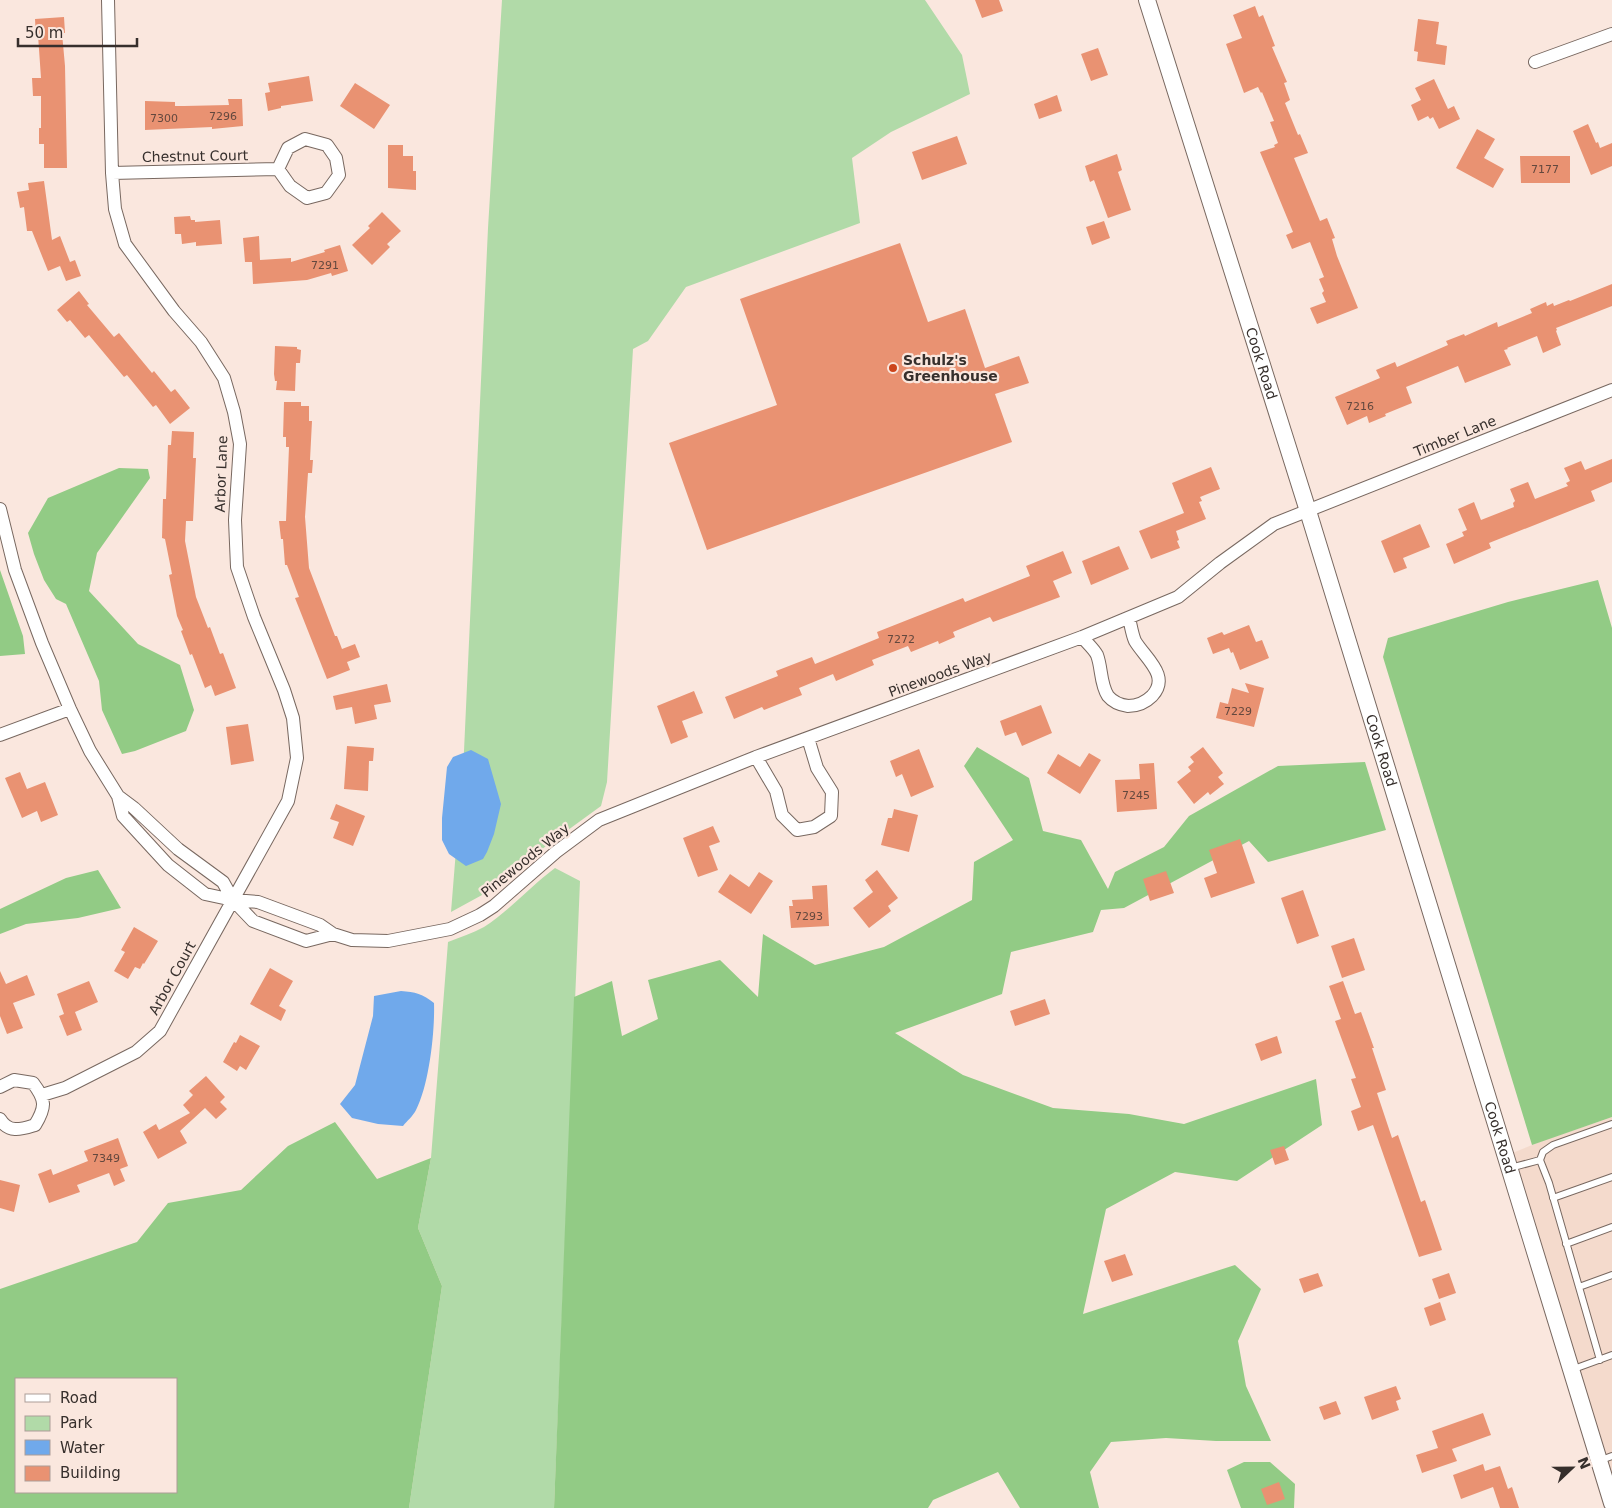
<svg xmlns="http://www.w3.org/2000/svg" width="1612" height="1508" font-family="'DejaVu Sans',sans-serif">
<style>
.built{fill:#f4dacc}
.green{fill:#b1daa8}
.forest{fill:#92cb85;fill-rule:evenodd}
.water{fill:#70a9eb}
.building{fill:#e99272}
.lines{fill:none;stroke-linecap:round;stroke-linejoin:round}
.service-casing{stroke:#786860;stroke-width:8}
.minor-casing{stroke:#786860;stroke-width:14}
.tertiary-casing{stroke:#786860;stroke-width:18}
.service{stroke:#fff;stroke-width:6}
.minor{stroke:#fff;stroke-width:12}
.tertiary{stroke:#fff;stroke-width:16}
.poi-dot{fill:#cc441b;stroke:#fae7de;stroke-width:2}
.labels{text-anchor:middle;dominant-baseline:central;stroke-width:4.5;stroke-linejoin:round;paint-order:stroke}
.number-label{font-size:11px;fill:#63483e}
.street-label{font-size:14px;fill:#362f2c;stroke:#fae7de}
.poi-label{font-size:14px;font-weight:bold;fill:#362f2c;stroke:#fae7de;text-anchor:start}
</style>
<rect width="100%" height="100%" fill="#fae7de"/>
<path class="built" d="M1612 1117V1489L1510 1154 1542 1141Z"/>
<path class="green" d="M502 0H925L962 55 970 94 891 132 852 158 860 223 686 287 648 341 633 349 607 782 601 806 546 846 493 889 451 912 464 751 488 228Z
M555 868 580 881 554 1508H409L442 1286 418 1228 431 1158 448 942C460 937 473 933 484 927 510 910 531 886 555 868Z"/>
<path class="forest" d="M119 468 148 469 150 478 97 553 89 591 138 644 180 665 194 710 186 731 135 751 122 754 102 710 99 681 66 604 56 599 44 580 34 554 28 533 48 498Z
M0 570 23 636 25 654 0 656Z
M1598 580 1612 628V1117L1532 1145 1383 657 1388 638 1508 602Z
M977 747 1029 778 1043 831 1081 840 1108 889 1115 872 1164 847 1189 816 1278 766 1365 762 1386 830 1268 862 1249 841 1124 908 1101 910 1093 932 1011 952 1002 994 895 1033 963 1075 1053 1108 1129 1114 1184 1124 1316 1079 1322 1125 1237 1181 1175 1172 1106 1209 1083 1314 1235 1265 1261 1289 1238 1341 1246 1386 1271 1441H1216L1166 1438 1111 1442 1090 1472 1099 1508H1020L998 1472 933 1500 928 1508H554L574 997 612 981 622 1036 658 1019 648 980 720 960 758 997 763 934 815 965 884 947 972 900 974 862 1013 840 964 766Z
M98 870 121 908 78 918 26 924 0 934V909L66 878Z
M335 1122 377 1179 431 1158 418 1228 442 1286 409 1508H0V1289L137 1242 168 1203 241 1190 288 1146ZM16 1379H176V1492H16Z
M1244 1462H1270L1295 1484 1294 1508H1241L1227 1470Z"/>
<path class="water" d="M471 750 488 759 501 804 494 834 487 852 483 859 466 866 449 854 442 840V818L447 767 453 757Z
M401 991C415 992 423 994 434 1003 435 1032 429 1085 416 1110 413 1116 407 1121 403 1126L378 1124 352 1118 340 1104 355 1085 373 1016 374 996Z"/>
<path class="building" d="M975 0H999L1003 11 982 18Z
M1255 6 1259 17 1263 15 1275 46 1272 47 1287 82 1284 83 1290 100 1285 103 1298 135 1300 134 1308 153 1294 158 1320 221 1327 218 1335 238 1332 239 1337 256 1358 308 1317 324 1310 308 1326 302 1322 293 1324 291 1319 279 1324 277 1310 242 1292 249 1286 235 1293 232 1260 152 1275 147 1274 145 1278 143 1270 122 1274 121 1262 92 1261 93 1258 87 1244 93 1226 44 1242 38 1233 15Z
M64 17 65 33H62L65 66 67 168H44V144H39V128H41V96H33L32 78H41L38 35 36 36 35 19Z
M1418 19 1439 22 1436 44 1447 46 1445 65 1417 61 1418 52 1414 51Z
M1098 48 1108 75 1091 81 1081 54Z
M309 76 313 101 281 106V108L268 111 265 93 270 92 268 83Z
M1434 79 1448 109 1454 106 1460 119 1439 129 1433 117 1430 119 1428 116 1418 121 1411 105 1421 100 1415 88Z
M355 83 390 105 374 129 340 106Z
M1057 95 1062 111 1039 119 1034 104Z
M228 99H242L243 126 212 129V127L145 130V101L175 102V106H184L229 105Z
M1588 124 1596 143 1598 142 1600 148 1612 143V166L1591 175 1573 131Z
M1477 129 1495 139 1484 158 1504 169 1493 188 1456 168Z
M957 136 967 164 922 180 912 152Z
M388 145H403V156H413V171H416V190L388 188Z
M1117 154 1122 170 1118 172 1131 210 1108 218 1094 180 1090 182 1085 166Z
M1520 156H1570V183H1521Z
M44 181 52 240 60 236 70 262 75 260 81 276 66 281 60 266 48 271 32 231H27L24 207 20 208 17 192 29 190 28 183Z
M382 212 401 231 387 244 390 247 372 265 352 245 370 228 368 226Z
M190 216 191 220H195V222L220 220 222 244 196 246V242L182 244 181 234H175L174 217Z
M1104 221 1110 238 1092 245 1086 227Z
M259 236 260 260 291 258V262L325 252 324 250 340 245 348 271 332 276 331 273 307 280 253 284 252 262H245L243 238Z
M900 243 928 322 965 309 985 368 1019 356 1029 383 995 394 1012 442 707 550 669 443 777 405 740 299Z
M1612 284V306L1556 328 1557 330 1556 331 1561 345 1543 353 1537 336 1507 348 1508 349 1504 350 1511 365 1465 383 1458 366 1406 387 1412 403 1385 414 1386 416 1369 423 1367 416 1347 425 1335 397 1380 378 1376 370 1395 362 1397 367 1448 345 1446 341 1464 334 1465 336 1497 322 1498 327 1532 313 1530 309 1546 302 1547 306 1553 303 1554 306 1569 300 1570 301Z
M79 291 89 304 87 305 114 337 119 333 152 373 154 371 171 392 175 389 190 408 170 424 156 405 153 407 127 375 124 377 89 335 85 338 70 320 67 322 57 310Z
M275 346 297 347V349L301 350 300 363H296L295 391 276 390 277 381H275L274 374Z
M284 402H301V406H309V421H312L310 460H313L312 473H308L305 517 309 568 335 636H337L342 649 355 644 360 657 347 662 350 670 327 679 295 598 299 597 287 565H285L283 539H281L279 521H286L289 447H286V437H283Z
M172 431 194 432 193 458H196L193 521H186L185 541 196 597 208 628 210 627 220 654 223 653 236 688 215 696 211 685 205 688 192 654 190 655 181 631 183 630 177 616 169 575 172 574 165 539 162 538 163 499H166L168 445H171Z
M1612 459V482L1591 491 1595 501 1489 543 1491 548 1454 564 1446 544 1464 536 1462 532 1467 530 1458 509 1474 502 1481 520 1514 507 1513 503 1515 501 1510 489 1528 482 1535 499 1568 486 1566 483 1570 481 1564 468 1581 461 1585 470Z
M1211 467 1220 489 1200 497 1202 501 1199 502 1206 519 1176 531 1179 540 1177 541 1180 548 1151 559 1139 531 1184 513 1172 483Z
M1420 524 1430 547 1403 558 1407 568 1394 573 1381 541Z
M1119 546 1129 569 1091 585 1082 561Z
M1063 551 1072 573 1053 581 1060 597 993 622 990 617 953 632 955 637 939 644 938 641 911 652 908 646 872 660 874 665 836 681 833 674 799 688 802 695 764 710 762 707 734 719 725 697 778 676 776 671 812 657 815 664 879 638 877 632 963 598 965 602 1030 576 1026 566Z
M1249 625 1256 642 1262 640 1269 658 1240 670 1233 652 1231 653 1229 648 1213 654 1207 638 1222 632 1224 635Z
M1245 683 1264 688 1254 727 1216 718 1220 702 1228 704 1232 688 1249 693Z
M387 684 391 702 374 705 377 719 355 724 352 707 336 710 333 696Z
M694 691 703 713 682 721 688 737 671 744 657 706Z
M1041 705 1052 733 1022 746 1016 732 1005 736 1000 721Z
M248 724 254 761 231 765 226 727Z
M347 746 374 748 373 761H369L368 791 344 789Z
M1203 747 1223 773 1218 777 1224 784 1210 795 1208 792 1194 804 1177 782 1191 771 1188 767 1194 762 1190 757Z
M919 749 934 787 911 797 902 774 896 777 890 761Z
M1089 753 1101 760 1080 794 1047 773 1058 754 1080 767Z
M1154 763 1157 809 1117 812 1115 780 1140 779 1139 764Z
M20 772 27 789 45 782 58 815 41 822 37 811 22 818 5 778Z
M336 804 365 816 353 846 333 838 339 822 330 819Z
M894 809 918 815 909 852 881 845 888 818H892Z
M713 826 720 842 709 846 718 870 698 877 683 838Z
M1240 839 1255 883 1211 898 1204 878 1217 873 1209 850Z
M877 870 898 898 888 906 891 911 869 928 853 908 873 892 865 880Z
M1166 871 1174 893 1150 901 1143 879Z
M759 872 773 881 751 914 718 892 730 874 749 887Z
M827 885 829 926 791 928 789 906H793L792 900 813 899 812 886Z
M1303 890 1319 936 1297 944 1281 898Z
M134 927 158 941 144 964 143 963 140 969 135 967 128 979 114 971 125 952 121 950Z
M1354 938 1365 970 1342 978 1331 946Z
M270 968 293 981 279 1006 286 1010 281 1021 250 1004Z
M0 971 6 984 27 975 35 995 13 1003 23 1028 7 1034 0 1016Z
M89 981 98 1002 75 1012 82 1030 67 1036 59 1016 64 1014 57 994Z
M1343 981 1355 1014 1361 1012 1374 1048H1372L1386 1090 1377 1093 1392 1138 1398 1135 1421 1202 1425 1200 1442 1250 1419 1257 1373 1125 1358 1131 1351 1111 1361 1107 1351 1079 1356 1078 1335 1021 1341 1019 1329 986Z
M1045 999 1050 1014 1015 1026 1010 1011Z
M240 1035 260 1046 246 1070 240 1066 237 1071 223 1062 234 1042 236 1043Z
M1277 1036 1282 1053 1261 1061 1255 1044Z
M206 1076 225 1097 220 1102 227 1109 216 1119 205 1108 180 1131 187 1143 158 1159 143 1132 156 1124 159 1130 190 1113 183 1105 193 1095 189 1091Z
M118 1138 128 1166 120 1169 125 1181 114 1186 109 1173 77 1185 80 1192 49 1203 38 1174 51 1169 53 1175 88 1161 84 1151Z
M1284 1146 1289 1160 1275 1165 1270 1150Z
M0 1180 20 1185 14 1212 0 1208Z
M1125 1254 1133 1275 1112 1282 1104 1261Z
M1318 1273 1323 1286 1304 1293 1299 1279Z
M1449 1273 1456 1293 1439 1299 1432 1279Z
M1440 1302 1446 1320 1430 1326 1424 1308Z
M1396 1386 1401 1399 1396 1401 1399 1410 1372 1420 1364 1397Z
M1336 1401 1341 1414 1324 1420 1319 1407Z
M1483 1413 1491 1435 1452 1449 1457 1461 1422 1473 1416 1455 1438 1448 1432 1431Z
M1483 1464 1485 1471 1500 1466 1508 1489 1512 1487 1519 1508H1500L1493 1487 1461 1499 1453 1475Z
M1279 1482 1285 1499 1267 1505 1261 1489Z"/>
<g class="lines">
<defs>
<path id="service" d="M1540 1160 1549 1183 1600 1360
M1510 1168 1540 1160 1543 1152 1553 1145 1612 1124
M1553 1198 1612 1177
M1566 1244 1612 1227
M1579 1287 1612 1275
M1571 1370 1612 1355
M1601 1460 1612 1456"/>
<path id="minor" d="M1535 62 1612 34
M112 173 278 169 290 186 307 198 326 193 339 175 336 158 327 145 305 139 288 148 278 169
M0 509 15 570 42 643 70 709 90 751 118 796 134 808 178 849 223 882 233 900 253 921 306 941 333 934
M1082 637C1087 643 1094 649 1097 655 1102 668 1100 684 1108 696 1113 702 1120 705 1128 706 1137 706 1145 703 1152 696 1171 676 1145 658 1135 641 1132 634 1131 626 1129 618
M0 735 70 709
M756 757 776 791 782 815 797 830 814 827 831 816 832 792 817 768 808 738
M118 796 123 816 168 865 205 894 233 900 258 902 320 925 333 934 352 940 388 941 450 929 480 915 494 906 556 852 599 820 756 757 1082 637 1178 597 1220 563 1274 524 1612 390
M0 1087 14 1080 33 1083C46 1100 46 1107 35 1125 22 1129 9 1134 0 1119
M42 1095 65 1088 136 1052 160 1031 288 801 297 758 293 718 284 690 254 617 237 567 235 520 240 444 234 412 224 378 201 342 174 311 125 244 115 209 112 173 108 0"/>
<g id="tertiary">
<path id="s1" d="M1147 0 1308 511 1612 1503"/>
</g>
</defs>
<use href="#service" class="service-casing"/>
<use href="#minor" class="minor-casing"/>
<use href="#tertiary" class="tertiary-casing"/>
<use href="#service" class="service"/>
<use href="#minor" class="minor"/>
<use href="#tertiary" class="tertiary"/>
</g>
<circle class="poi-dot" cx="893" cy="368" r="5"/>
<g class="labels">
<g class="number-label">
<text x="223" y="116">7296</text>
<text x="164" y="118">7300</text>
<text x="1545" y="169">7177</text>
<text x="325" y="265">7291</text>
<text x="1360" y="406">7216</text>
<text x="901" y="639">7272</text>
<text x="1238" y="711">7229</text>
<text x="1136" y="795">7245</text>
<text x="809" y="916">7293</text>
<text x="106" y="1158">7349</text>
</g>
<g class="street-label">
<text transform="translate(195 156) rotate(-1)">Chestnut Court</text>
<text stroke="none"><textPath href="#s1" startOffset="381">Cook Road</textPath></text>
<text transform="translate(1455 436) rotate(-22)">Timber Lane</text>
<text transform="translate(221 474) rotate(-88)">Arbor Lane</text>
<text transform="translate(940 674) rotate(-20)">Pinewoods Way</text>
<text stroke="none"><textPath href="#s1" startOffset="786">Cook Road</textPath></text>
<text transform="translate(525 860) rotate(-39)">Pinewoods Way</text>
<text transform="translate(172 978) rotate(-61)">Arbor Court</text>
<text stroke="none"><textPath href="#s1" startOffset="1191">Cook Road</textPath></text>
</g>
<g class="poi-label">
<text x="903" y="360">Schulz's<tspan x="903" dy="16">Greenhouse</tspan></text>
</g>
</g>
<rect x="15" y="1378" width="162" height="115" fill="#fae7de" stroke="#ac9d97"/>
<rect x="25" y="1394" width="25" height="8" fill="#ffffff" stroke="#ac9d97"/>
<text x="60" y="1403" font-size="15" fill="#362f2c">Road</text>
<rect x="25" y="1416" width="25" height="15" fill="#b1daa8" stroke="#ac9d97"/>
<text x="60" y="1428" font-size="15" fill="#362f2c">Park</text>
<rect x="25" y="1440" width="25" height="15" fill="#70a9eb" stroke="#ac9d97"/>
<text x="60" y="1453" font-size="15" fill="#362f2c">Water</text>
<rect x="25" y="1466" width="25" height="15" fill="#e99272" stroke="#ac9d97"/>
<text x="60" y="1478" font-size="15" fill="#362f2c">Building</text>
<g transform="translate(1572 1468) rotate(68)" stroke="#fae7de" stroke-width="4" paint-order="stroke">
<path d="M0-4L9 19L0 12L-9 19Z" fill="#362f2c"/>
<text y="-8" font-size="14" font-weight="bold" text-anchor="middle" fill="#362f2c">N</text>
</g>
<path d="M18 38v8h119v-8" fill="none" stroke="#362f2c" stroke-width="2.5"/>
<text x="25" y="38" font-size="15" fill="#362f2c" stroke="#fae7de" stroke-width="4" paint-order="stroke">50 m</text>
</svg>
